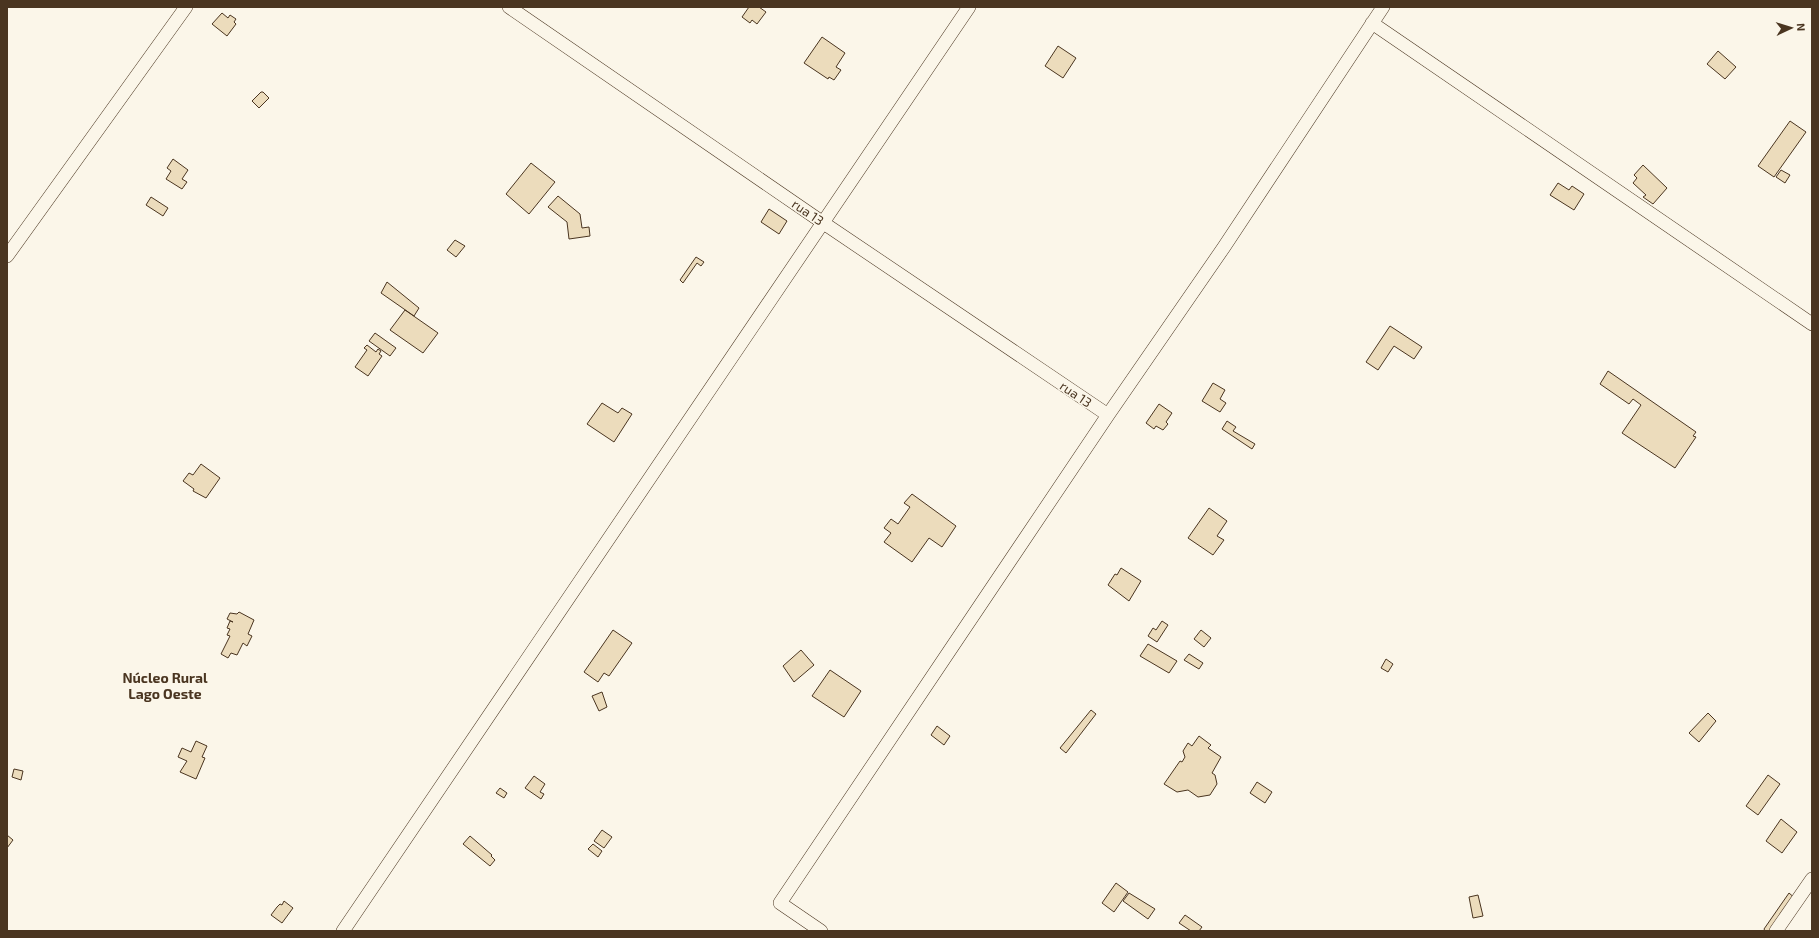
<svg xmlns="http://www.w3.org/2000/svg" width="1819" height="938" font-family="'Exo 2',sans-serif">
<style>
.building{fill:#ecdcbc;stroke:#4a3520}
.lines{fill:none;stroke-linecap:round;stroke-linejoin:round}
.minor-casing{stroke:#4a3520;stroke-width:14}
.minor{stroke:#fbf6e9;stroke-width:13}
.labels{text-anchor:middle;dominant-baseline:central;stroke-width:3;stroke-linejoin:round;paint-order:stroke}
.street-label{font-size:13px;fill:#4a3520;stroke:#fbf6e9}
.neighbourhood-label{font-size:14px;font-weight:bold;fill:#4a3520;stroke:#fbf6e9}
</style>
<rect width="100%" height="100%" fill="#fbf6e9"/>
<path class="building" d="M749 7H759L766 12 757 24 752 20 750 23 742 17Z
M222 13 228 18 230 15 236 19 234 22 236 24 227 36 212 24Z
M822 37 845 53 836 67 841 70 834 80 829 77 828 79 804 63Z
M1058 46 1076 58 1063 78 1045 66Z
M1718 51 1736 67 1725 79 1707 64Z
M261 92H263L269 98 259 108 252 101Z
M1790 121 1806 132 1774 177 1758 166Z
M173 159 188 170 182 179 187 182 182 189 166 179 171 171 167 168Z
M531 163 555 182 529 214 506 194Z
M1643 165 1667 188 1653 204 1643 197 1646 195 1633 183 1637 178 1634 175Z
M1781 170 1790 175 1785 183 1776 177Z
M1558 183 1569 190 1572 186 1584 194 1574 210 1550 195Z
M558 196 580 214 582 228 589 227 590 236 569 239 567 222 548 207Z
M151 197 168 208 163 216 146 205Z
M769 209 787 221 779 234 761 222Z
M455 240 465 246 456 257 447 250Z
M696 257 704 262 701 266 697 263 683 283 680 280Z
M387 282 419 308 414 316 381 293Z
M405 310 438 333 423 353 390 330Z
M1390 326 1422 347 1414 359 1394 346 1378 370 1366 362Z
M375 333 396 348 390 356 369 341Z
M367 345 376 352 378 349 381 351 379 354 382 356 368 376 355 367 367 350 364 348Z
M1608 371 1696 432 1693 436 1696 437 1675 468 1622 433 1641 405 1633 399 1629 404 1600 384Z
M1213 383 1225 390 1220 399 1226 403 1220 412 1202 401Z
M602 403 618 413 622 408 632 414 614 442 587 424Z
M1159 404 1172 413 1166 422 1168 424 1163 430 1156 426 1154 429 1146 423Z
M1227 421 1236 427 1233 431 1255 444 1252 449 1222 429Z
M201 464 220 478 206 498 193 491 194 489 183 481 189 473 193 475Z
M912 494 956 526 942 547 929 538 912 562 884 542 891 533 884 528 891 519 898 524 910 507 904 503Z
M1209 508 1227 521 1217 536 1224 540 1213 555 1188 538Z
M1121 568 1141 581 1129 601 1108 585 1115 574 1117 575Z
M239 612 254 620 248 634 252 636 247 646 243 643 237 655 231 653 228 658 221 654 230 636 227 635 230 629 227 628 230 621 233 622 227 619 230 613 237 614Z
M1162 621 1168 625 1157 642 1148 636 1153 628 1156 630Z
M613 630 632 643 609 676 604 673 598 682 584 672Z
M1201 630 1211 638 1204 647 1194 639Z
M1148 644 1177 661 1169 673 1140 656Z
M801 650 814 665 794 682 783 666Z
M1189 654 1203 663 1199 669 1184 660Z
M1386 659 1393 664 1388 672 1381 668Z
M830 670 861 691 844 717 812 696Z
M602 692 607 707 599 711 592 696Z
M1091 710 1096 714 1066 753 1060 748Z
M1708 713 1716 721 1699 742 1689 733Z
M937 726 950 736 944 745 931 735Z
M1199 736 1211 745 1208 748 1221 757 1212 773 1215 775 1217 784 1210 795 1198 797 1188 790 1177 792 1164 784 1180 761 1182 762 1185 757 1183 751 1188 743 1192 746Z
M196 741 207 746 202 757 205 758 196 779 180 772 187 761 178 757 182 748 191 752Z
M14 769 23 771 21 780 12 777Z
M1768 775 1780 784 1758 815 1746 806Z
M534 776 545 784 540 792 544 794 541 799 525 788Z
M1257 782 1272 792 1265 803 1250 793Z
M500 788 507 793 504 798 496 793Z
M1781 819 1797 832 1782 853 1766 841Z
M602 830 612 837 604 848 594 841Z
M7 835 13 840 7 848Z
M470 836 492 855 491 856 495 860 490 866 463 844Z
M593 844 602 851 598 857 588 849Z
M1116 883 1128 892 1114 912 1102 903Z
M1129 893 1155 909 1148 919 1123 901Z
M1789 893 1796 899 1774 931H1765L1764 929Z
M1478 895 1483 916 1473 918 1469 897Z
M284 901 293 908 282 923 271 915 277 907 280 904 282 905Z
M1185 915 1202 927 1199 931H1191L1179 923Z"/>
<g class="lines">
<defs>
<path id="minor" d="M509 7 822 222 1108 415
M1372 23 1812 324
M7 256 186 7
M343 931 969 7
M821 931 780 903 1108 415 1224 247 1383 7
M1776 931 1812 879"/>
</defs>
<use href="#minor" class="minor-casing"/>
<use href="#minor" class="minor"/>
</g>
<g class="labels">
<g class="street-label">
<text transform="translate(808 212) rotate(34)">rua 13</text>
<text transform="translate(1076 394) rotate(34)">rua 13</text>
</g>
<g class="neighbourhood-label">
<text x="165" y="677">Núcleo Rural<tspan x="165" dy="16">Lago Oeste</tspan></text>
</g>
</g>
<rect width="1819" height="938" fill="none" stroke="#4a3520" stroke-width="16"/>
<g transform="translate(1791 28) rotate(86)" stroke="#fbf6e9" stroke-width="3" paint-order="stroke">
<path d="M0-3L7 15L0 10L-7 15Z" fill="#4a3520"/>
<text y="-6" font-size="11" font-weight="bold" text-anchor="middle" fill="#4a3520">N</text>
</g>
</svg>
